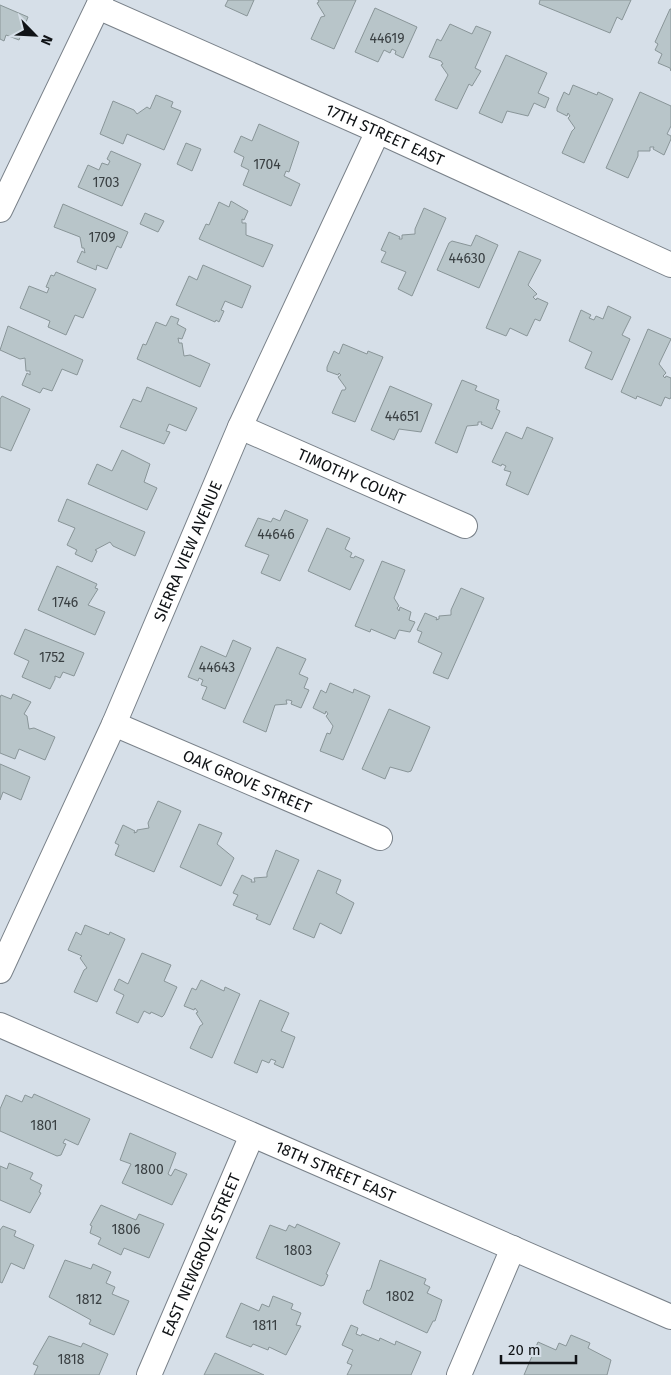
<svg xmlns="http://www.w3.org/2000/svg" width="671" height="1375" font-family="'Fira Sans',sans-serif">
<style>
.building{fill:#b8c5c9;stroke:#899598}
.lines{fill:none;stroke-linecap:round;stroke-linejoin:round}
.street-casing{stroke:#798189;stroke-width:26}
.street{stroke:#fff;stroke-width:24}
.labels{text-anchor:middle;dominant-baseline:central;stroke-width:5;stroke-linejoin:round;paint-order:stroke}
.number-label{font-size:14px;fill:#3a4043}
.street-label{font-size:16px;fill:#101316;stroke:#d6dfe8}
</style>
<rect width="100%" height="100%" fill="#d6dfe8"/>
<path class="building" d="M228 0H254L247 16 225 6Z
M318 0H356L334 49 311 39 321 17 325 16 317 3 319 2Z
M540 0H631L622 20 617 17 610 33 539 4Z
M0 5 28 17 19 40 6 35 4 41 0 39Z
M375 8 417 27 403 58 395 54 396 51 392 49 390 53 384 50 378 62 355 52Z
M670 9H671V71L670 68 658 63 662 54 655 50 658 44 655 42Z
M450 24 472 34 476 26 491 32 475 68 481 71 472 86 469 84 457 109 435 100 448 75 441 65 443 64 441 61 429 57 437 39 441 41Z
M506 55 547 73 538 93 549 98 545 108 534 103 528 116 507 111 502 123 479 113Z
M573 85 597 95 598 92 613 99 584 163 562 153 572 131 575 128 568 118 570 116 568 113 567 116 557 111V108L564 92 569 95Z
M640 92 671 106V126L667 134 671 136V139L664 155 653 149 654 147H650V151H638V156L628 178 606 168Z
M156 95 173 102 171 107 181 111 164 150 127 134 123 144 100 134 113 101 134 110 137 114 147 107 150 109Z
M259 124 299 142 289 172 286 171 284 176 300 184 291 206 243 185 249 170 241 166 244 157 234 152 241 136 252 141Z
M186 143 201 149 192 171 177 164Z
M111 151 141 164 122 206 78 187 88 165 99 170 102 163 108 165 110 161 107 159Z
M231 201 248 211 244 220 242 219V223H246V235L273 245 263 267 199 239 206 224 209 225 219 202 229 207Z
M63 204 128 232 121 248 117 246 107 269 97 265 96 270 77 262 82 251 85 253 84 248H82L80 237 54 227Z
M424 208 446 218 412 296 398 289 406 272 381 262 386 252 381 250 389 232 400 237 399 239H402V235L415 234V229Z
M145 213 164 221 158 232 140 224Z
M476 235 498 245 479 288 437 270 449 243 452 241 471 246Z
M519 251 541 260 528 285 537 294 533 297 536 300 537 298 548 303 540 321 535 319 527 336 510 328 506 336 486 328Z
M203 265 251 286 242 308 225 301 221 310 224 311 219 322 216 320 215 322 176 305 189 276 197 280Z
M56 272 96 289 83 318 75 315 66 335 48 327 50 321 20 308 29 286 47 293 49 288 46 287 51 275 54 276Z
M608 306 631 317 622 335 630 339 612 380 585 368 592 352 569 341 581 310 591 315 589 318 594 320 596 316 603 319Z
M171 316 179 319 177 324 186 329 182 339 178 338 179 343H182L184 356 190 355 210 364 200 387 137 359 143 344 146 345 156 322 166 326Z
M8 326 83 360 77 375 62 369 52 391 43 388 40 393 22 385 27 373 30 375V371H26L25 358 20 359 0 350Z
M648 329 671 339 659 364 666 373 663 376 665 378 666 376 671 378V397L670 399 665 397 661 406 637 396 636 399 621 392Z
M343 344 367 354 368 351 383 357 355 422 332 413 342 390H345L346 388 338 377 341 375 339 373 338 375 327 371V367L334 351 339 354Z
M462 380 477 386 475 390 499 400 496 409 500 411 492 429 481 424 482 422H478V425L467 426 457 453 435 443Z
M390 386 432 404 421 432 399 429 394 440 371 430Z
M147 387 197 408 186 431 169 424 166 431 170 432 164 444 120 427 133 399 141 402Z
M2 396 30 409 11 451 0 447V399Z
M527 427 553 438 528 495 506 485 511 472 504 470 506 466 502 464 501 466 492 462 506 432 522 439Z
M122 450 150 464 144 482 157 488 147 510 88 484 97 464 112 471Z
M67 499 145 532 135 556 113 546 110 542 95 550 97 551 92 562 75 554 77 550 67 545 75 528 58 521Z
M285 510 308 520 280 581 261 573 269 555 245 546 258 518 271 522 273 518 280 521Z
M327 528 350 538 345 549 352 553 350 557 354 558 355 556 364 560 350 590 308 571Z
M382 561 405 570 394 598 399 606 397 608 399 611 400 607 411 612 409 620 415 622 410 632 399 630 395 639 371 629 370 632 355 626Z
M57 566 97 584 95 588 98 589 88 605 105 612 95 635 38 610Z
M461 588 484 598 448 679 433 673 442 653 418 642 422 632 417 630 425 613 437 618 436 620 439 619V616L451 615V610Z
M25 629 84 653 74 676 63 672 60 678 55 676V679L50 689 22 677 29 661 14 654Z
M233 640 251 648 225 709 202 699 207 687 201 685 203 680 199 678 198 681 188 677 201 646 226 657Z
M277 647 306 659 299 674 308 678 304 688 309 690 301 708 291 704 292 701 289 700H286L287 704 275 705 266 732 243 722Z
M330 683 353 693 354 689 370 696 343 760 320 751 327 733 330 734 333 726 326 716 328 714 326 711 325 714 313 708 321 690 326 693Z
M13 694 31 702 24 714 27 716 29 729 34 728 55 737 45 760 19 749 15 759 0 753V698L1 695 11 699Z
M389 709 430 727 411 771 408 772 390 767 385 779 362 769Z
M0 764 30 777 21 800 3 792 0 800Z
M158 801 181 811 154 872 115 855 119 845 115 843 123 825 135 831 134 833 137 832V830L149 828 148 823Z
M199 824 222 833 217 844 234 858 221 886 180 867Z
M276 850 299 860 270 925 256 919 258 915 233 905 238 895 233 893 242 875 252 880 251 882H255L254 878 267 877V873Z
M318 870 341 880 336 893 354 903 341 934 320 923 314 938 293 929Z
M85 925 109 935 110 932 125 939 97 1002 74 992 84 970 87 968 80 958 82 956 68 950 76 932 81 935Z
M142 953 171 965 164 981 177 987 164 1015 162 1017 151 1012 150 1014 144 1011 138 1023 116 1013 124 995 114 990 119 979 128 984Z
M201 980 224 991 225 987 240 994 212 1058 190 1048 200 1026 203 1024 196 1013 198 1012 195 1008 194 1010 184 1006 192 988 196 990Z
M260 1000 289 1013 281 1031 295 1037 283 1068 274 1064 276 1061 271 1059 269 1063 262 1060 257 1073 234 1063Z
M34 1094 90 1119 78 1145 65 1139 63 1143 66 1144 61 1155 57 1156 0 1131V1109L6 1095 22 1102 25 1095 32 1098Z
M130 1133 176 1153 168 1174 171 1176 175 1169 187 1174 172 1205 122 1183 131 1164 120 1160Z
M9 1163 33 1173 30 1179 42 1185 39 1192 41 1193 30 1213 0 1200V1166L7 1169Z
M101 1205 136 1220 139 1214 164 1224 149 1258 124 1248 121 1255 98 1244 101 1238 90 1233 92 1226 90 1225Z
M297 1224 340 1243 326 1274 328 1275 324 1285 321 1286 256 1258 270 1225 286 1231 289 1225 295 1228Z
M3 1226 16 1231 14 1236 34 1245 24 1269 11 1263 2 1283 0 1282V1230Z
M65 1260 91 1269 93 1264 111 1272 106 1283 115 1287 112 1294 129 1301 114 1335 89 1324 91 1320 49 1297Z
M380 1260 426 1279 424 1284 430 1287 427 1293 442 1300 435 1321H433L427 1333 364 1304 363 1302 367 1290 369 1291 371 1288Z
M273 1296 293 1304 291 1309 301 1313 296 1325 301 1326 286 1355 269 1347 268 1350 253 1344 251 1347 226 1337 241 1303 259 1311 262 1304 269 1307Z
M351 1325 358 1328 356 1334 361 1336 362 1334 379 1341 380 1338 395 1345 396 1341 421 1352 411 1375H347L352 1365 347 1363 353 1350 342 1345Z
M571 1335 590 1343 588 1348 611 1360 607 1375H524L538 1342 556 1350 559 1343 566 1346Z
M49 1336 81 1347 83 1343 108 1354 99 1375H34L38 1366 33 1364Z
M215 1353 264 1375H204Z"/>
<g class="lines">
<defs>
<g id="street">
<path id="s1" d="M98 7 378 131 671 265"/>
<path d="M0 210 101 0"/>
<path id="s2" d="M240 427 465 526"/>
<path id="s3" d="M114 724 380 838"/>
<path id="s4" d="M0 971 114 724 240 427 378 131"/>
<path id="s5" d="M0 1025 671 1317"/>
<path id="s6" d="M149 1375 252 1135"/>
<path d="M459 1375 513 1248"/>
</g>
</defs>
<use href="#street" class="street-casing"/>
<use href="#street" class="street"/>
</g>
<g class="labels">
<g class="number-label">
<text x="387" y="38">44619</text>
<text x="267" y="164">1704</text>
<text x="106" y="182">1703</text>
<text x="102" y="237">1709</text>
<text x="467" y="258">44630</text>
<text x="402" y="416">44651</text>
<text x="276" y="534">44646</text>
<text x="65" y="602">1746</text>
<text x="52" y="657">1752</text>
<text x="217" y="667">44643</text>
<text x="44" y="1125">1801</text>
<text x="149" y="1169">1800</text>
<text x="126" y="1229">1806</text>
<text x="298" y="1250">1803</text>
<text x="400" y="1296">1802</text>
<text x="89" y="1299">1812</text>
<text x="265" y="1325">1811</text>
<text x="71" y="1359">1818</text>
</g>
<g class="street-label">
<text stroke="none"><textPath href="#s1" startOffset="314">17TH STREET EAST</textPath></text>
<text stroke="none"><textPath href="#s2" startOffset="122">TIMOTHY COURT</textPath></text>
<text stroke="none"><textPath href="#s4" startOffset="460">SIERRA VIEW AVENUE</textPath></text>
<text stroke="none"><textPath href="#s3" startOffset="145">OAK GROVE STREET</textPath></text>
<text stroke="none"><textPath href="#s5" startOffset="366">18TH STREET EAST</textPath></text>
<text stroke="none"><textPath href="#s6" startOffset="131">EAST NEWGROVE STREET</textPath></text>
</g>
</g>
<g transform="translate(35 35) rotate(114)" stroke="#d6dfe8" stroke-width="4" paint-order="stroke">
<path d="M0-4L9 19L0 12L-9 19Z" fill="#101316"/>
<text y="-8" font-size="14" font-weight="bold" text-anchor="middle" fill="#101316">N</text>
</g>
<path d="M501 1355v8h75v-8" fill="none" stroke="#101316" stroke-width="2.5"/>
<text x="508" y="1355" font-size="15" fill="#101316" stroke="#d6dfe8" stroke-width="4" paint-order="stroke">20 m</text>
</svg>
